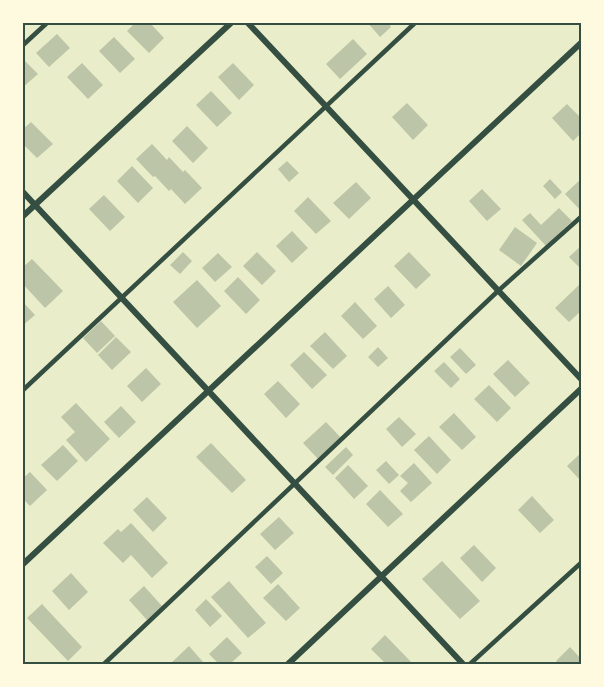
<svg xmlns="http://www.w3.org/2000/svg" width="604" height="687" font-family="'Fira Sans',sans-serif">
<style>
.building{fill:#bcc5a7}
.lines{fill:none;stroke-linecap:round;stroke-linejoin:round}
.service{stroke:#344e41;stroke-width:4.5}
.minor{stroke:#344e41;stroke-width:6}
.neatline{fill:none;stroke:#344e41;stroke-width:2}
</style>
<rect width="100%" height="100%" fill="#e9edc9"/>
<path class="building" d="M136 22H149L164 38 149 53 127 31Z
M367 22H388L391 27 380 37Z
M57 34 70 48 49 67 36 53Z
M114 37 135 59 120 73 99 51Z
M353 39 367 54 340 79 326 64Z
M25 61 38 74 22 88V63Z
M82 63 103 85 88 99 67 77Z
M233 63 254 85 239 100 218 77Z
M211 91 232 113 217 127 196 105Z
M407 103 428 125 413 140 392 117Z
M567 104 582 119V132L573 141 552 118Z
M31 122 53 144 37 158 22 143V130Z
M187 126 208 148 193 163 172 141Z
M152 144 167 160 169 157 183 172 185 170 202 188 185 204 171 189 169 191 155 176 153 177 136 159Z
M287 161 299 173 289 182 278 169Z
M132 166 153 188 138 203 117 181Z
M582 178V212L565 194Z
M550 179 562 192 555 199 543 186Z
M356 182 371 198 349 219 333 203Z
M482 189 501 209 487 221 469 201Z
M104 195 125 217 110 231 89 209Z
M308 197 331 221 316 234 294 211Z
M559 208 572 221 546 246 522 220 530 213 541 225Z
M515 227 537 243 521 266 499 250Z
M292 231 308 248 292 263 276 246Z
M582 245V270L569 257Z
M183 252 192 261 180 274 170 265Z
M257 252 276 271 262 285 243 266Z
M409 252 431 275 416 289 394 266Z
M218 253 232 267 215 282 202 268Z
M32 259 63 291 45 308 22 283V268Z
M238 277 260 300 246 314 224 291Z
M197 280 221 306 197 328 173 302Z
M580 284 582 310 569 322 555 308Z
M388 286 405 305 391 318 374 299Z
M22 301 35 315 22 326Z
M355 302 377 326 363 339 341 316Z
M101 321 115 336 97 353 83 338Z
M325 332 347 356 333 369 310 346Z
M116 337 131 352 112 370 98 355Z
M378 347 388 358 378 367 368 357Z
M460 348 476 365 466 374 450 357Z
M304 352 327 375 312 389 290 365Z
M508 360 530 383 515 397 493 374Z
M444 362 460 379 451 388 434 371Z
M146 368 161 384 142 402 127 386Z
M278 381 300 404 286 418 264 394Z
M489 385 511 408 497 422 474 399Z
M76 403 110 439 86 462 66 440 75 432 61 417Z
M121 406 136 422 119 438 104 422Z
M454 413 476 437 462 450 439 427Z
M399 417 416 434 402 447 386 429Z
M326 422 342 439 319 460 303 443Z
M429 436 451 460 437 474 414 450Z
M211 443 246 480 232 493 196 457Z
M63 445 78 461 57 481 41 465Z
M346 447 353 455 333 475 325 467Z
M582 452V479L580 480 567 466Z
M386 461 399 475 389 484 376 470Z
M414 463 432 483 411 502 400 491 408 483 400 476Z
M348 465 368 486 354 499 335 478Z
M30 472 47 490 30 506 22 498V479Z
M380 490 403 514 388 527 366 504Z
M532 496 554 520 540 533 518 510Z
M147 497 167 518 153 532 133 510Z
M279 517 294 533 275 550 260 534Z
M131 523 168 563 152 578 131 555 123 563 103 543 118 529 121 532Z
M474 545 496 568 482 582 460 558Z
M267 556 283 573 271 584 255 567Z
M442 561 480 601 460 619 422 579Z
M71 573 88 592 69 610 52 591Z
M229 581 266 623 248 638 211 597Z
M278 584 300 608 286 621 263 598Z
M144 586 162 606 147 620 129 600Z
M206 599 222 616 210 627 195 610Z
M42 604 82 647 68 661 27 618Z
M385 635 413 664H386L371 649Z
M227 637 242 653 230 664H219L209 654Z
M189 646 204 663 202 664H170Z
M570 647 582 660V664H559L556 661Z"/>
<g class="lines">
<path class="service" d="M22 46 48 22
M22 391 416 22
M104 664 498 291 582 216
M470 664 582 562"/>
<path class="minor" d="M247 22 582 380
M22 191 463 664
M22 217 232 22
M22 565 582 42
M288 664 582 388"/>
</g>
<rect width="604" height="687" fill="none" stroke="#fefae0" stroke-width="48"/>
<rect x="24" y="24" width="556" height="639" class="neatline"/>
</svg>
